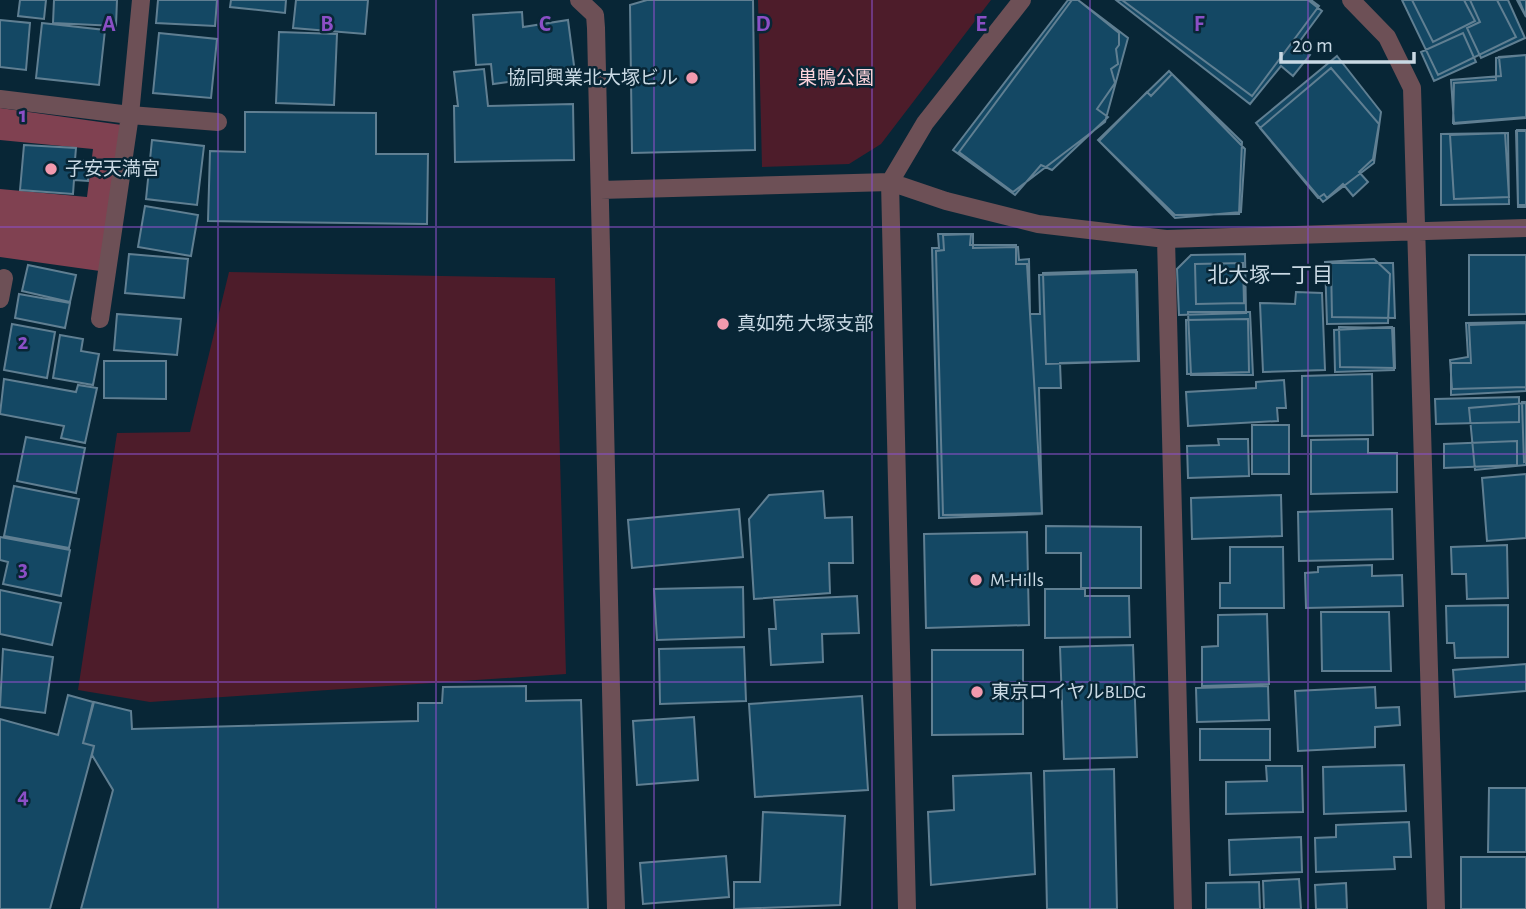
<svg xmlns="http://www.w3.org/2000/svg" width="1526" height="909" font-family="'Alegreya Sans','Noto Sans JP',sans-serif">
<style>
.green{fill:#4d1c2a}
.forest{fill:#804151}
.building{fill:#144864;stroke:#607f92;stroke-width:2}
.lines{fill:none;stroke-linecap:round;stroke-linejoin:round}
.service{stroke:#6d5056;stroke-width:18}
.minor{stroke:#6d5056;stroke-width:18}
.grid{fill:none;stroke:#8b4fc6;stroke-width:2;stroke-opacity:0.55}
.poi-dot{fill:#f29aae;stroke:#082636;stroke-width:2.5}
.labels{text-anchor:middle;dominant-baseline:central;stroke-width:5;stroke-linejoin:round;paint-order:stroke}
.poi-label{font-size:19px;fill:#c9d9e4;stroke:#082636;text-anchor:start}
.park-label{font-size:19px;fill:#fbd2da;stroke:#082636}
.neighbourhood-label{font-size:21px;fill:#c9d9e4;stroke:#082636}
.grid-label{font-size:23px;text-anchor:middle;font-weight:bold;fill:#8b4fc6;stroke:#082636;stroke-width:5;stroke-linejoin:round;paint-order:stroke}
</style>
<rect width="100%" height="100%" fill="#082636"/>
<path class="green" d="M758 0H991L881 144 849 164 762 167Z
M229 272 555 278 566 674 150 702 78 690 117 433 190 432Z"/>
<path class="forest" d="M0 108 129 126 107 272 0 257V189L87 197 93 149 0 140Z"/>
<path class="building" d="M20 0H46L44 19 18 16Z
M54 0H117L116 26 53 23Z
M158 0H217L215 26 156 23Z
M231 0H286L285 13 230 7Z
M296 0H368L365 34 293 28Z
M647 0H753L755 150 632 153 630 5Z
M1068 0H1078L1119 33V45L1116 49 1118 64 1111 69 1115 83 1097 109 1108 117 1052 170 1041 165 1015 195 953 150Z
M1072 0H1078L1128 38 1105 122 1013 192 959 152Z
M1116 0H1308L1322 11 1297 45 1310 55 1293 76 1281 66 1250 104Z
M1122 0H1311L1319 6 1252 96Z
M1402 0H1497L1516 37 1438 75Z
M1412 0H1464L1475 21 1433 42Z
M1470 0H1508L1525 38 1481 58 1467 28 1480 22Z
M1517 0H1526V17Z
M1519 0H1526V17Z
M522 12 523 27 568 20 575 73 493 84 491 64 476 65 473 15Z
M0 20 30 23 26 70 0 67Z
M42 23 105 30 99 85 36 78Z
M279 32 337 34 334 105 276 103Z
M159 33 217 39 211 98 153 93Z
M1463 33 1476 62 1434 81 1421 52Z
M1526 55V118L1454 124 1451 80 1501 76 1499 57Z
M1526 55V117L1453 123 1454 83 1496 80V58Z
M1337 56 1381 112 1374 163 1323 202 1256 123Z
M1331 68 1379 124 1373 159 1359 172 1368 182 1353 196 1343 184 1327 198 1324 194 1318 198 1260 128Z
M484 69 488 106 573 104 574 160 455 162 454 106H458L454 72Z
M1169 71 1245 149 1241 212 1175 218 1098 140Z
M1172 74 1242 142 1239 214 1175 215 1099 141 1147 92 1151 96Z
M245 112 376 113V154H428L427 224 208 221 210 151 245 152Z
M1517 130H1526V205H1518Z
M1516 131H1526V207H1518Z
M1505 133 1509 197 1454 199 1450 135Z
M1508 133 1509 204 1441 205V134Z
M152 140 204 146 197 205 146 199Z
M24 145 76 148 75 160 89 161 88 181 74 180 73 194 20 190Z
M145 206 198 215 191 256 138 247Z
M938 234H971L970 245H1016V264H1027L1042 514 939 518 932 248H939Z
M973 234V248L1018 247 1019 260 1029 259 1030 314H1040L1039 275 1137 272 1139 361 1060 363 1061 388H1039L1042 513 943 515 936 251 944 250 943 235Z
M129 254 188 259 184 298 125 293Z
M1245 254 1246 313 1179 315 1177 269 1191 255Z
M1469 255H1526V314L1469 315Z
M1374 259 1390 274 1388 323 1327 324 1325 262Z
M1243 263 1244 303 1196 304 1195 264Z
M1331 263H1393L1395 318 1332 317Z
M28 265 76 275 70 302 22 291Z
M1136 270 1138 361 1046 364 1043 273Z
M1296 292 1322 293 1325 370 1263 372 1260 303 1295 304Z
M19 294 70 303 65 328 15 318Z
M1188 312H1250L1253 375H1191Z
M117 314 181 319 177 355 114 350Z
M1248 319 1249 372 1187 374 1186 320Z
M1526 322V387L1452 389 1450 360 1468 357 1466 323Z
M1526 323V391L1451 395V363H1471L1469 325Z
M12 324 55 332 47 378 4 370Z
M1339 327 1394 328 1395 368 1340 367Z
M1392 327 1394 370 1335 372 1334 330Z
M60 335 83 339 81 351 99 354 93 385 53 378Z
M104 361H166V399L104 398Z
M1372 374 1373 435 1302 436V376Z
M4 379 76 392 78 385 97 388 85 443 61 438 64 426 0 414Z
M1284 380 1286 408H1277L1278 421 1188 426 1186 392 1256 388V382Z
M1519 397V422L1436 424 1435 399Z
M1522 402H1526V461L1524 462Z
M1526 403V465L1475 470 1469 408Z
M1252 425H1289V474H1252Z
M26 437 85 448 76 493 17 481Z
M1218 439H1248L1249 476 1188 478 1187 446 1219 445Z
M1368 439V453H1397V492L1311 494V440Z
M1517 441V465L1444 468V444Z
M1526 474V538L1487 541 1482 478Z
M14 486 79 499 69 548 4 536Z
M823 491 825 518 852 517 853 563H829L830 593 754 599 749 519 769 495Z
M1281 495 1282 536 1192 539 1191 498Z
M739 509 743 557 632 568 628 520Z
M1392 509 1393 559 1299 561 1298 512Z
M1046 526 1141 527V588H1081V553H1046Z
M1027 532 1029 625 926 628 924 534Z
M0 537 70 550 61 596 3 584 8 562 0 560Z
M1507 545 1508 598 1467 599 1466 574H1452L1451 547Z
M1230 547H1283L1284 608H1220V583H1230Z
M1372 565V576L1402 575 1403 606 1306 608 1305 573 1318 572V567Z
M743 587 744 637 657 640 654 589Z
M1045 589H1085V596H1129L1130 637 1045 638Z
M0 590 61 603 52 645 0 634Z
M857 596 859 633 822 634 823 662 771 665 769 629H776L774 600Z
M1508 605V657L1455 658 1454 643H1447L1446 606Z
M1321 612H1389L1391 671H1322Z
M1267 614 1269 684 1202 686V647L1218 646V615Z
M1133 645 1137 757 1064 759 1060 647Z
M744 647 746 701 660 704 659 649Z
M3 649 53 657 45 713 0 707Z
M932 650H1023V734L932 735Z
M1526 664V691L1455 697 1453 670Z
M526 686V701L581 700 588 909H81L113 790 92 755 94 746 83 743 94 702 131 711 132 729 418 721V703H442L443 687Z
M1268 686 1269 720 1197 722 1196 688Z
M1375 687 1376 708 1399 707 1400 725 1375 727V747L1298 751 1295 691Z
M68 695 93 702 83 743 94 746 50 909H0V719L58 735Z
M862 696 868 790 755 797 749 704Z
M694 717 698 780 637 785 633 721Z
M1200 729H1270V760H1200Z
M1404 765 1406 811 1324 814 1323 767Z
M1266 766H1302L1303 812 1226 814V782L1267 781Z
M1114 769 1117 909H1047L1044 771Z
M1031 773 1035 874 931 885 928 812 954 810 953 776Z
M1489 788H1526V852H1488Z
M763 812 845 816 840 905 734 909V882H760Z
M1409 822 1411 857H1394L1395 869 1316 872 1315 838 1336 837V825Z
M1301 837 1302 872 1230 875 1229 840Z
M726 856 729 897 643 904 640 863Z
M1461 857H1526V909H1461Z
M1299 879 1301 909H1264L1263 881Z
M1259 882 1260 909H1206V883Z
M1346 883 1347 909H1316L1315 885Z"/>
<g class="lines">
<path class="service" d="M0 99 130 115 141 0
M0 299 4 278
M100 319 130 115 218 122"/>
<path class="minor" d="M579 0 595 15 596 28 616 909
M1351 0 1387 37 1412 88 1436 909
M600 190 890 182 946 201 1038 224 1166 239 1526 228
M1166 239 1183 909
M907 909 890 182 925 123 1022 0"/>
</g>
<path class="grid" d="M218 0V909M436 0V909M654 0V909M872 0V909M1090 0V909M1308 0V909M0 227H1526M0 454H1526M0 682H1526"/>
<g class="poi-dot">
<circle cx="692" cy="78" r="7"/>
<circle cx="51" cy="169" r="7"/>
<circle cx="723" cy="324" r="7"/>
<circle cx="976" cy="580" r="7"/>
<circle cx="977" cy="692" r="7"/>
</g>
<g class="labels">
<g class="poi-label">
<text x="678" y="78" text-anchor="end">協同興業北大塚ビル</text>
<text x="65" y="169">子安天満宮</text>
<text x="737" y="324">真如苑 大塚支部</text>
<text x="990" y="580">M-Hills</text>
<text x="991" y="692">東京ロイヤルBLDG</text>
</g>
<g class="park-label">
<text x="836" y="78">巣鴨公園</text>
</g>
<g class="neighbourhood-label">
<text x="1270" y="275">北大塚一丁目</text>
</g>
</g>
<g class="grid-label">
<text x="109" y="31">A</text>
<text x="327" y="31">B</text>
<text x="545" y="31">C</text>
<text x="763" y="31">D</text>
<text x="981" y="31">E</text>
<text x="1199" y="31">F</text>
<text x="23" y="122">1</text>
<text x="23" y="349">2</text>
<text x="23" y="576">3</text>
<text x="23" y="803">4</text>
</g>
<path d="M1281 52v10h133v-10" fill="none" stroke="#c9d9e4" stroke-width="3.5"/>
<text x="1292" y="52" font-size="21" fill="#c9d9e4" stroke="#082636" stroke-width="5" paint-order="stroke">20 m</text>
</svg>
